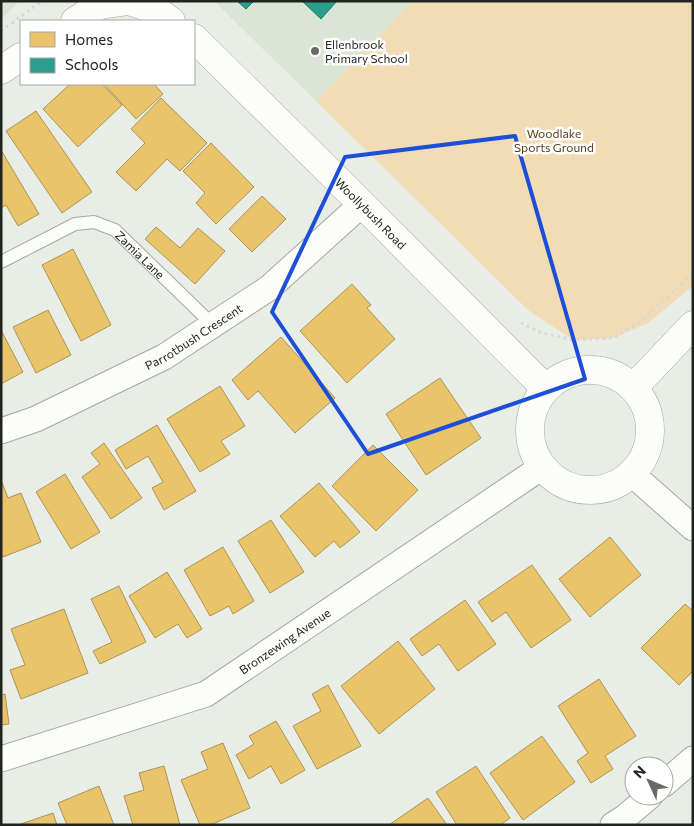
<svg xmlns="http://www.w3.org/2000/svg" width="694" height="826" font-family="Commissioner,sans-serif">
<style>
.built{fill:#dbe5d6}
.green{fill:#f2dcb6}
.homes{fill:#e9c46a;stroke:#ad9454}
.schools{fill:#2a9d8f;stroke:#27796d}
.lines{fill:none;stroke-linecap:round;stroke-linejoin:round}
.service-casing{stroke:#a4a8a3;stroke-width:14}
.minor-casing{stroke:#a4a8a3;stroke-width:27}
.tertiary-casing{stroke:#a4a8a3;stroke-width:29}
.path{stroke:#d6d8d5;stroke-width:3;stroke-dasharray:2.5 4;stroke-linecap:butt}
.service{stroke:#fcfcfb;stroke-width:12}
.minor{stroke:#fcfcfb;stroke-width:25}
.tertiary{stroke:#fcfcfb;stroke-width:28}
.marked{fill:none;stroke:#1d4ed8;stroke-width:4;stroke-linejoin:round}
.poi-dot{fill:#676a65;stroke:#fff;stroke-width:2}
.labels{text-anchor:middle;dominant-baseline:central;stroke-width:5;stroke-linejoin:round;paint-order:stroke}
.poi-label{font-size:12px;fill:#21241f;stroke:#fff;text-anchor:start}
.park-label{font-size:12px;fill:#59411b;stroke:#fff}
.street-label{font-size:12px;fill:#21241f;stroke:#fff}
</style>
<rect width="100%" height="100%" fill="#e8ede6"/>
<path class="built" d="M1 1H19L1 20Z
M214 1H413L316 101Z"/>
<path class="green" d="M413 1H693V286L648 323 613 338 573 340 528 310 316 101Z"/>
<path class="homes" d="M70 84H102L122 105 78 147 43 109Z
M104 84H154L163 94 136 119Z
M161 98 207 143 180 171 167 159 136 191 116 172 145 143 131 129Z
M36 111 92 192 62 213 6 131Z
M211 143 254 187 216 224 196 203 205 193 183 171Z
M1 150 39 214 18 226 6 205 1 208Z
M262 196 286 219 252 252 229 229Z
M156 227 180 248 198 228 225 251 195 284 145 239Z
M73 249 111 325 81 341 42 265Z
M352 284 371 305 367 308 395 339 347 383 300 331Z
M48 310 71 355 36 373 13 327Z
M1 330 23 372 1 384Z
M281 337 335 398 295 433 258 391 248 400 232 380Z
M440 378 481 438 426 475 386 414Z
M220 386 245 426 221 441 230 454 200 472 167 419Z
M157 425 196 491 164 510 152 488 163 482 148 456 126 469 115 450Z
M104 443 142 498 111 519 82 477 100 464 91 453Z
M373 445 418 490 376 531 332 486Z
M65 474 100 532 71 549 36 492Z
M1 480 8 498 21 493 41 542 3 557 1 553Z
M319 483 360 532 340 548 334 541 315 557 280 516Z
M271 520 304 572 270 593 238 541Z
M610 537 641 575 590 617 559 579Z
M223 547 254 601 233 614 229 606 210 616 184 570Z
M532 565 571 620 531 648 506 612 492 622 478 602Z
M167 572 202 629 187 638 178 624 155 638 129 596Z
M119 586 146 642 100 664 93 651 112 642 91 599Z
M465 600 496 644 458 671 439 644 422 656 410 639Z
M685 604 693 611V671L679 685 641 648Z
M64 609 88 673 21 699 10 670 25 665 11 629Z
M398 641 435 689 379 734 341 686Z
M599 679 636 736 605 756 613 769 591 783 577 761 588 753 558 706Z
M328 685 361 746 317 769 293 726 321 711 312 694Z
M5 694 9 724 1 725V695Z
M276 721 305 770 281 784 271 766 249 779 236 755 254 744 249 736Z
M542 736 575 782 523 820 490 773Z
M223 743 250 808 210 825H200L181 780 208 769 201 752Z
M164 766 180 825H133L124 796 144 790 139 773Z
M476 766 510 818 500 825H457L436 792Z
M99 786 114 825H67L58 803Z
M428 798 447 825H389Z
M53 813 57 825H18Z"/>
<path class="schools" d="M237 1H254L246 9Z
M302 1H337L321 19Z"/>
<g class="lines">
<defs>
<g id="service">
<path id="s1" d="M1 262 75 224 94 222 115 230 213 325"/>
</g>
<g id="minor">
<path id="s2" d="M1 431 36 419 164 357 269 288 362 204"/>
<path d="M632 474 693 528"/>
<path id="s3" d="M1 759 206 694 542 467"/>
<path d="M664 784 693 759"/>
<path d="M613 825 624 818 650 796"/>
</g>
<g id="tertiary">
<path d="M75 21 100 5 129 1 156 10 171 21"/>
<path id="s4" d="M194 38 362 204 546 389"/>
<path d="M1 70 21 57"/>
<circle cx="590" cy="430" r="60"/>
<path d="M634 387 693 325"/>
</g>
</defs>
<use href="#service" class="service-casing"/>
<use href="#minor" class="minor-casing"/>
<use href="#tertiary" class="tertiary-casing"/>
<path class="path" d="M1 31 42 1
M521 323 539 332 573 340 613 338 640 322 673 292 693 272"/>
<use href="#service" class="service"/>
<use href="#minor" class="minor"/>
<use href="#tertiary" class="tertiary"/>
</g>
<path class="marked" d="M515 136 585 379 368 454 272 312 345 157Z"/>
<circle class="poi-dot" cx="315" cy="51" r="5"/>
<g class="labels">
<g class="poi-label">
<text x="325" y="44">Ellenbrook<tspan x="325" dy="14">Primary School</tspan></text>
</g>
<g class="park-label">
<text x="554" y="133">Woodlake<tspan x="554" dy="14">Sports Ground</tspan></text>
</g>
<g class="street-label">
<text stroke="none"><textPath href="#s4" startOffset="249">Woollybush Road</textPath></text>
<text stroke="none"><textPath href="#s1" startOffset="160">Zamia Lane</textPath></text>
<text stroke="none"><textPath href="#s2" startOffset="215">Parrotbush Crescent</textPath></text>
<text stroke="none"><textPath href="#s3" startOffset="310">Bronzewing Avenue</textPath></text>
</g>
</g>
<rect width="694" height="826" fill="none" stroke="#21241f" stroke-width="5"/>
<rect x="20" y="20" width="175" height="65" fill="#ffffff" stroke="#a6a7a5"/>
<rect x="30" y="32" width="25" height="15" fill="#e9c46a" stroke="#a6a7a5"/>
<text x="65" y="45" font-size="15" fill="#21241f">Homes</text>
<rect x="30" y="58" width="25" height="15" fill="#2a9d8f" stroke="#a6a7a5"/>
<text x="65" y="70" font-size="15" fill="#21241f">Schools</text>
<g transform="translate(649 781) rotate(314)"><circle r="24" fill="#ffffff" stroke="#a6a7a5"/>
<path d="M0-4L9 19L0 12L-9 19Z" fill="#676a65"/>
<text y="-8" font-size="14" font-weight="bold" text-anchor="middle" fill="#21241f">N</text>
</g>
</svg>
